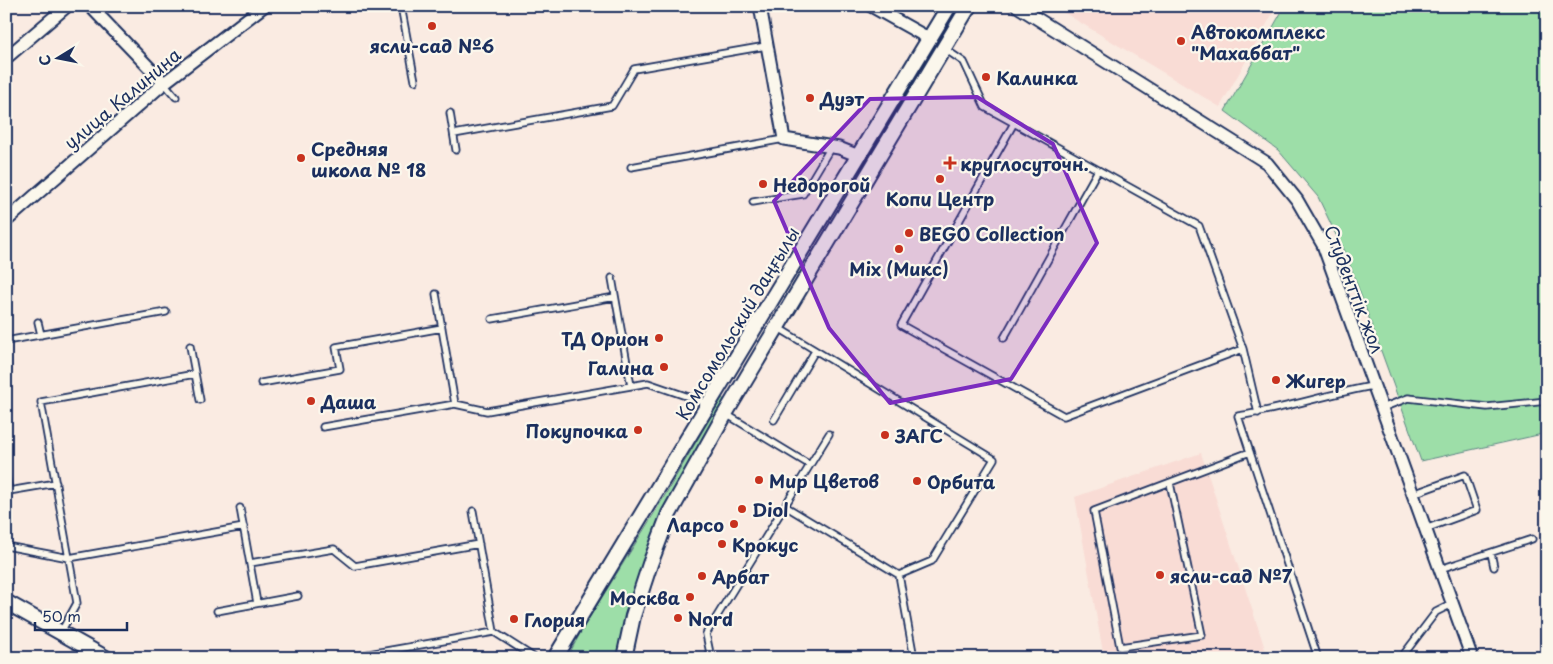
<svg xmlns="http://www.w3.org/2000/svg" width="1553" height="664" font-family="'Playpen Sans',sans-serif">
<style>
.built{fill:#f9dcd5}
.green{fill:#9ddea8;stroke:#5c8683}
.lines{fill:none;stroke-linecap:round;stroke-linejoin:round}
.service-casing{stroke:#1b2f5e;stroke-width:9}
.minor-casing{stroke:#1b2f5e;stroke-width:15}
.tertiary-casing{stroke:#1b2f5e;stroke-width:18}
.service{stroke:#fbf7ec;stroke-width:5.5}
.minor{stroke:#fbf7ec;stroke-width:11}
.tertiary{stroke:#fbf7ec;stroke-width:14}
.marked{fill:#7b2cbf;fill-opacity:0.2;stroke:#7b2cbf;stroke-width:4;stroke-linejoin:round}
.poi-dot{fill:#c8321e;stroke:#fbf7ec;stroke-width:2}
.labels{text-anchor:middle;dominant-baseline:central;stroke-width:4.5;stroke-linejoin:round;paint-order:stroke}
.poi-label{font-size:18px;font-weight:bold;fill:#1b2f5e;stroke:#fbf7ec;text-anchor:start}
.street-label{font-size:18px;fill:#1b2f5e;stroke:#fbf7ec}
</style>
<rect width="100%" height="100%" fill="#faebe2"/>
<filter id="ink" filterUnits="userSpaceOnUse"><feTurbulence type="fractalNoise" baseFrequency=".02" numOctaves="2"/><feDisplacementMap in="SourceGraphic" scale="10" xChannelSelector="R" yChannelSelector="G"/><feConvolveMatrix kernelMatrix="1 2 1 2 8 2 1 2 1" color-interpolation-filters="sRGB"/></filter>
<g filter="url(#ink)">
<path class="built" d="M1053 6H1277L1220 107Z
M1201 453 1268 658H1104L1075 497Z"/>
<path class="green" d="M1285 6H1547V433L1421 461 1348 260 1318 197 1278 150 1225 111Z
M722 398 726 401 662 515 628 608 617 658H567L583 628 658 507Z"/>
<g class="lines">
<defs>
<path id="service" d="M401 6 415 81
M945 49 964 62 985 107 1199 226 1243 349 1258 413
M164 83 176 97
M450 113 456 150
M1014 123 901 325 1064 416 1243 349
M454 134 612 106 634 69 766 46
M631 167 784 139
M753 202 803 194 831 147
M612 278 631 386
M436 294 455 404
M492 319 615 297
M38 322 41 335
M777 327 994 459 932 561 899 575 785 506
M1004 338 1098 170
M6 341 166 312
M190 346 200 400
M261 383 340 369 336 347 442 328
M1382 408 1408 398 1487 407 1547 401
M774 420 815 351
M323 427 455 404 487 411 648 383 709 404
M810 465 829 434
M6 475 9 491 56 483
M1170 483 1202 635 1120 647 1094 511 1250 452
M1413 494 1465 475 1477 510 1425 529
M240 508 257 603
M6 546 69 558 244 527
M1491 553 1494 567
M250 563 334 549 355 566 479 544
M1440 569 1532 539
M899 575 914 658
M217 611 298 596
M61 632 77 603 41 402 195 374
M494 632 535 658
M346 658 494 632 473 511
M711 658 706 634 810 465 726 414
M1318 658 1238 416C1284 409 1327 394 1373 386
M1401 658 1436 612 1452 604"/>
<path id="minor" d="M90 6 164 83
M760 6 784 139 839 148 859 156
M871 6 930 39
M1017 6 1267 163 1297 200 1323 245 1472 658
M6 58 67 6
M6 221 164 83 264 6"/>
<path id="tertiary" d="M6 602 106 658
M555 658 949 6
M624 658 633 616 650 564 669 514 725 414 969 6"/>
</defs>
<use href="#service" class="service-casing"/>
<use href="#minor" class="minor-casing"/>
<use href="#tertiary" class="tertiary-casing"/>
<use href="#service" class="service"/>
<use href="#minor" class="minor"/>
<use href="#tertiary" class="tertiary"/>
</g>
</g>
<path class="marked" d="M977 97 1053 144 1097 243 1011 379 890 403 829 328 774 201 870 99Z"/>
<g class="poi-dot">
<circle cx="432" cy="26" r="5"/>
<circle cx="1181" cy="41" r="5"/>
<circle cx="986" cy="77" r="5"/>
<circle cx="810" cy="98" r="5"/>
<circle cx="301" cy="158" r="5"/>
<path d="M947.5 155.5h5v5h5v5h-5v5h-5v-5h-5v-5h5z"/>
<circle cx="940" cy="179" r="5"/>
<circle cx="763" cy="184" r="5"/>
<circle cx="909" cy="233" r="5"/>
<circle cx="899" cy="249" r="5"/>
<circle cx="659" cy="338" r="5"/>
<circle cx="664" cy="367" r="5"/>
<circle cx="1276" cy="380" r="5"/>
<circle cx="311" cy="401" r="5"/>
<circle cx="638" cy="430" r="5"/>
<circle cx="885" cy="435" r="5"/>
<circle cx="759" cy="480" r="5"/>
<circle cx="917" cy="481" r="5"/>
<circle cx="742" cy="509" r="5"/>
<circle cx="734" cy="524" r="5"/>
<circle cx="722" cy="544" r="5"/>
<circle cx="1160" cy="575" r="5"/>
<circle cx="702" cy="576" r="5"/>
<circle cx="690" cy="597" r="5"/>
<circle cx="678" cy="618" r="5"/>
<circle cx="514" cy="619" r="5"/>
</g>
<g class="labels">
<g class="poi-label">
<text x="1191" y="31">Автокомплекс<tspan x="1191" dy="21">"Махаббат"</tspan></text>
<text x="432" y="45" text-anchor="middle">ясли-сад №6</text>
<text x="996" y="77">Калинка</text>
<text x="820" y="98">Дуэт</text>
<text x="311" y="148">Средняя<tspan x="311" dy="21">школа № 18</tspan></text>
<text x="960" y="163">круглосуточн.</text>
<text x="773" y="184">Недорогой</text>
<text x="940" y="198" text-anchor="middle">Копи Центр</text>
<text x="919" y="233">BEGO Collection</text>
<text x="899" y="268" text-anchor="middle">Mix (Микс)</text>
<text x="649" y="338" text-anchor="end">ТД Орион</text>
<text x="654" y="367" text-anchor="end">Галина</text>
<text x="1286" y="380">Жигер</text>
<text x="321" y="401">Даша</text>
<text x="628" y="430" text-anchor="end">Покупочка</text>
<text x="895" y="435">ЗАГС</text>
<text x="769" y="480">Мир Цветов</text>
<text x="927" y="481">Орбита</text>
<text x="752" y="509">Diol</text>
<text x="724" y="524" text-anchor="end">Ларсо</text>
<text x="732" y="544">Крокус</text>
<text x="1170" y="575">ясли-сад №7</text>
<text x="712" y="576">Арбат</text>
<text x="680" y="597" text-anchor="end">Москва</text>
<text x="688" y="618">Nord</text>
<text x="524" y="619">Глория</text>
</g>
<g class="street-label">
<text transform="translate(122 98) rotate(-40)">улица Калинина</text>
<text transform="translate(1355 289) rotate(69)">Студенттік жол</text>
<text transform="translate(737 323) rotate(-59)">Комсомольский даңғылы</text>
</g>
</g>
<rect width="1553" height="664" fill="none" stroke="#fbf7ec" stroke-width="25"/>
<rect x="12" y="12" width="1528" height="639" fill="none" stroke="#1b2f5e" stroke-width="2" filter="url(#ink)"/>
<g transform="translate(58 58) rotate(260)" stroke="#fbf7ec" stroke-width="4" paint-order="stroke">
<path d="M0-4L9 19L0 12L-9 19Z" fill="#1b2f5e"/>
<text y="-8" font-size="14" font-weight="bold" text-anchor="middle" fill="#1b2f5e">С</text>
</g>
<path d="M35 622v8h92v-8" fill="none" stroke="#1b2f5e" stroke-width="2.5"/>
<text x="42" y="622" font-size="15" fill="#1b2f5e" stroke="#fbf7ec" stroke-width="4" paint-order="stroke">50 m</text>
</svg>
